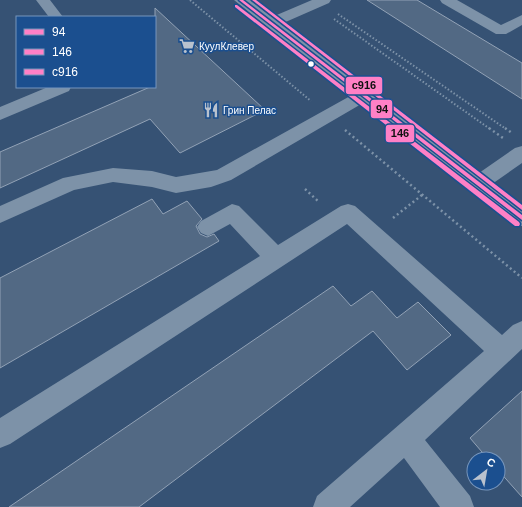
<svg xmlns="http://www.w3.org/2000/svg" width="522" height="507" font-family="Helvetica,sans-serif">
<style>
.building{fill:#526984;stroke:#92a2b6}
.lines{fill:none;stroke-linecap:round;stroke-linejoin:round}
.path-far1{stroke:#7d92a8;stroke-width:2;stroke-dasharray:1.5 2;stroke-linecap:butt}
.path{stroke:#7d92a8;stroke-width:2.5;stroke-dasharray:2 3;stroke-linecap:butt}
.minor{fill:#7d92a8;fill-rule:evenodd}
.bus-1-casing{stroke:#1b4f8f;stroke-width:3}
.bus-2-casing{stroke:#1b4f8f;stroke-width:3}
.bus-3-casing{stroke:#1b4f8f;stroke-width:3}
.bus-1{fill:#ff80c6;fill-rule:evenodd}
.bus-2{fill:#ff80c6;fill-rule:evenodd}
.bus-3{fill:#ff80c6;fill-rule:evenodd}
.bus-dot{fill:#fff;stroke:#1b4f8f;stroke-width:1.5}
.labels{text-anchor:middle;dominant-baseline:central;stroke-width:3;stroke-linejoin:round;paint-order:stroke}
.far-poi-label{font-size:10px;fill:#fff;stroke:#1b4f8f;text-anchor:start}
.line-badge{stroke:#1b4f8f;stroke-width:1.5}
.pale-badge-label{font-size:11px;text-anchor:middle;font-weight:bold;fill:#111}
</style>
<rect width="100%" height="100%" fill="#365274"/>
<path class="building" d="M367 0H417L522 63V99Z
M155 8 265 110 180 153 150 119 0 188V152L150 87H155Z
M152 199 163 214 187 201 202 219 196 226 200 234 207 237 214 234 219 241 0 368V278Z
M333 286 351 306 372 291 397 318 418 302 451 335 407 370 373 331 139 507H9Z
M522 391V497L498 470V459H488L470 438Z"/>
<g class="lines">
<path class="path-far1" d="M190 0 311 101
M338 14 506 129
M334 19 490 129"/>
<path class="path" d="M489 128 503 138
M505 128 512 133
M345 130 522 278
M305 189 319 202
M393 218 422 195"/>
<path class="minor" d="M36 0H50L63 17H49Z
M234 0H250L272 17 312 0H331L329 3 281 24 479 173 515 148 522 146V163L492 184 522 206V226L515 224 363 103 231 180 211 187 176 193 152 187 113 182 74 190 0 223V206L63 178 113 168 152 171 176 177 217 170 352 95Z
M440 0H457L501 25 522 15V25L506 34H496L442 3Z
M48 87H71L69 91 0 120V107Z
M232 204 239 206 278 245 341 206 348 204 355 206 502 335 513 325 522 321V349L425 440 470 496 474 507H440L404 458 350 507H313L317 496 484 351 347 224 10 444 0 448V418L260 256 230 224 208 236 201 233 197 227 201 221Z"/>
<defs>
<path id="bus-1" d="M239 0H243L522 215V220Z"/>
<path id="bus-2" d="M235 5H237L519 222 520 224 519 226H515L235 7Z"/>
<path id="bus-3" d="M252 0H256L522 205V210Z"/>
</defs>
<use href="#bus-1" class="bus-1-casing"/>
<use href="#bus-2" class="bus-2-casing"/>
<use href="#bus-3" class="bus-3-casing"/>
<use href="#bus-1" class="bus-1"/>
<use href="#bus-2" class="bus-2"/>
<use href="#bus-3" class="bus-3"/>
</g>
<defs>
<symbol id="supermarket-bare" viewBox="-9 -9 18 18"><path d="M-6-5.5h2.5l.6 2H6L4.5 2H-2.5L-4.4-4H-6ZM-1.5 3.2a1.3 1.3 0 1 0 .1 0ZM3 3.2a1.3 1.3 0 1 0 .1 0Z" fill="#b9c2ce" stroke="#1b4f8f" stroke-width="2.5" paint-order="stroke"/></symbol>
<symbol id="restaurant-bare" viewBox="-9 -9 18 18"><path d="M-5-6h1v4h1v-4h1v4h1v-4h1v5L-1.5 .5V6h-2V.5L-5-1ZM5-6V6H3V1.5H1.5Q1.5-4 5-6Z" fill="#b9c2ce" stroke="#1b4f8f" stroke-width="2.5" paint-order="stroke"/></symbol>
</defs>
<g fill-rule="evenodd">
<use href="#supermarket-bare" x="176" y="35" width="22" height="22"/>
<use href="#restaurant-bare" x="200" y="99" width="22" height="22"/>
</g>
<circle class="bus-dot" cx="311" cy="64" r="3.5"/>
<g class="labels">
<g class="far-poi-label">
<text x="199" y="46">КуулКлевер</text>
<text x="223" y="110">Грин Пелас</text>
</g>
</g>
<g class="line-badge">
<rect x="345" y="76" width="38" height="19" rx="4" fill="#ff80c6"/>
<rect x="370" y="99" width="23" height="20" rx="4" fill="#ff80c6"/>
<rect x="385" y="124" width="30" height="19" rx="4" fill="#ff80c6"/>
</g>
<g class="pale-badge-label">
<text x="364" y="89">с916</text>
<text x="382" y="113">94</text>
<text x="400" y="137">146</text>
</g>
<rect x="16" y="16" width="140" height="72" fill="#1b4f8f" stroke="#7695bc"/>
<rect x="24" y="29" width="20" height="6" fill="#ff80c6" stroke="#7695bc"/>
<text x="52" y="36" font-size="12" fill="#ffffff">94</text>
<rect x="24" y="49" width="20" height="6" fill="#ff80c6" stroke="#7695bc"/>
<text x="52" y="56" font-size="12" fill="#ffffff">146</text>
<rect x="24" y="69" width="20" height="6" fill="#ff80c6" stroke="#7695bc"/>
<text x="52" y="76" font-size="12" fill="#ffffff">с916</text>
<g transform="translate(486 471) rotate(31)"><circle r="19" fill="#1b4f8f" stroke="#7695bc"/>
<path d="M0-3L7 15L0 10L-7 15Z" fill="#b9c2ce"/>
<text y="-6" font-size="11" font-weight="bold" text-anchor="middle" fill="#ffffff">С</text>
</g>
</svg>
